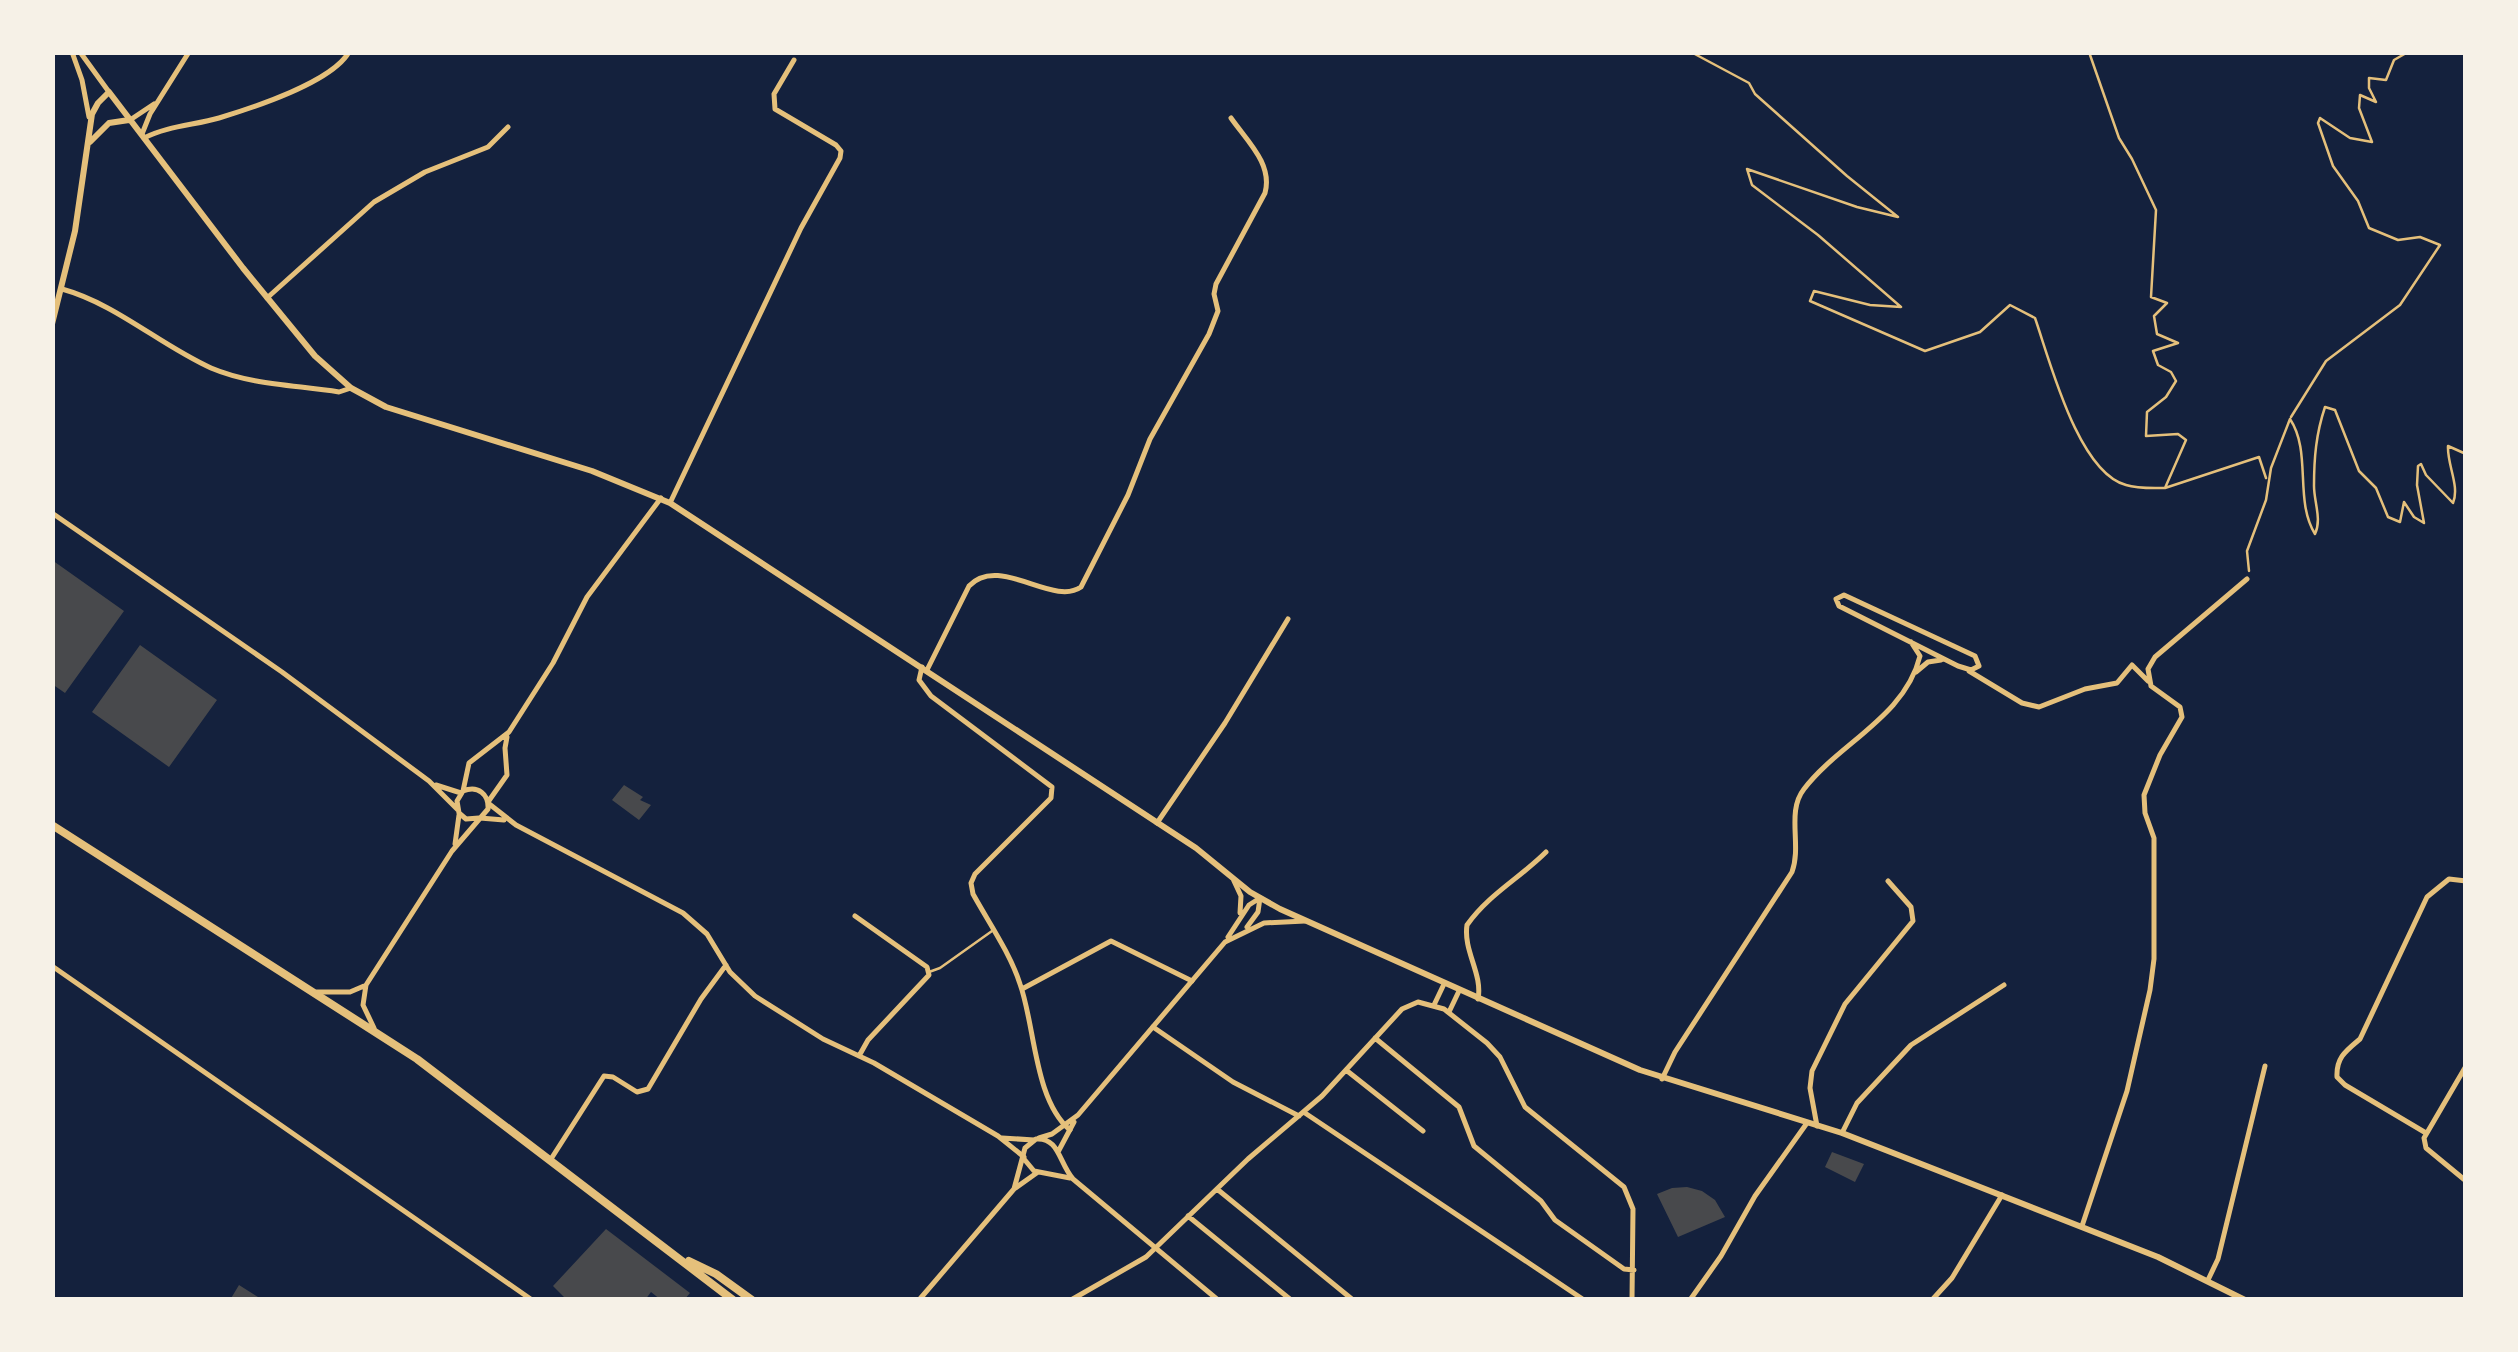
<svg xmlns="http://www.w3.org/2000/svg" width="2518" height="1352" font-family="Signika,sans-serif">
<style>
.building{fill:#48494c}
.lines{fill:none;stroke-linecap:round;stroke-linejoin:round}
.path{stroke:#e5c07b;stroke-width:2.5}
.service{stroke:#e5c07b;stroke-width:2.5}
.minor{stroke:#e5c07b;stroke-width:5}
.tertiary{stroke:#e5c07b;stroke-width:5}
.secondary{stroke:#e5c07b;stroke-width:6}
.primary{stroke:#e5c07b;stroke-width:8}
</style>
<rect width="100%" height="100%" fill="#14213d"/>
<path class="building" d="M52 560 124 611 65 693 52 684Z
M140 645 217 700 169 767 92 712Z
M624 785 643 797 640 800 651 805 639 820 612 800Z
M1832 1152 1864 1164 1855 1182 1825 1167Z
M1687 1187 1702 1191 1715 1200 1725 1217 1678 1237 1657 1194 1672 1188Z
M606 1229 690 1293 684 1300H661L651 1292 645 1300H567L553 1286Z
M239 1285 258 1297 257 1300H230Z"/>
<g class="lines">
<path class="path" d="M1691 52 1749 83 1755 94 1847 176 1898 217 1857 207 1747 169 1752 185 1818 235 1901 307 1870 305 1814 291 1810 301 1925 351 1980 332 2010 305 2035 318C2050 361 2078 472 2126 485 2138 489 2153 488 2165 488
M2089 52 2119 138 2132 159 2156 210 2151 297 2167 303 2154 316 2157 334 2178 343 2153 351 2158 365 2171 372 2176 381 2166 397 2147 412 2146 436 2178 434 2186 440 2165 488 2259 457 2266 478
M2291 417 2326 361 2400 305 2440 245 2420 237 2398 240 2369 228 2358 201 2333 166 2318 123 2320 118 2350 138 2372 142 2359 108 2360 95 2376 102 2369 88V78L2386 80 2394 60 2408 52
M2249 571 2247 551 2266 500 2271 468 2290 419C2312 452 2294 500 2315 534 2322 519 2314 502 2314 486 2314 458 2316 434 2325 407L2335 410 2359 471 2376 488 2388 517 2400 522 2404 502 2414 517 2424 523 2417 485 2418 466 2421 464 2426 475 2453 503C2460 486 2447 465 2448 446L2466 454"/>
<path class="service" d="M929 972 940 968 992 931"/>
<path class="minor" d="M130 120 154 104
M142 134 150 114 189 52
M144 138C167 126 195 125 219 118 252 108 332 82 349 52
M62 289C116 304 160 345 211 368 251 385 296 385 339 392L351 388
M267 298 374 202 425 172 488 147 508 127
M670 503 801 228 840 158 841 151 836 145 775 109 774 94 794 60
M52 513 282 672 429 781 458 810
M1844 595 1975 656 1979 666 1971 670 1958 666 1839 606 1836 599Z
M922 667 919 680 931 696 1052 787 1051 798 975 874 971 883 973 894C989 923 1010 953 1020 984 1035 1025 1034 1100 1070 1130
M927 670 969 586C999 554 1053 607 1081 587L1128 495 1150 439 1209 334 1218 311 1214 294 1216 284 1265 193C1273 164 1247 141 1231 118
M1969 671 2022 703 2039 707 2085 689 2117 683 2132 665 2148 681
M1916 672 1928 662 1941 660
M436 785 461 793
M463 791 469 763 509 732 553 663 587 597 661 498
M488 802 507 775 505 748 507 737
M488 803 516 825 683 913 707 934 730 972 755 996 823 1039 874 1063 998 1136 1024 1157
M480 818 504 820
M1157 823 1225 723 1288 619
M455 844 459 815
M855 916 927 967 929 975 868 1040 859 1056
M52 966 532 1300
M1022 989 1111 941 1192 981
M317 992H350L364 986
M1478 999C1483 974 1463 951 1467 925 1489 894 1520 878 1546 852
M1434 1005 1444 984
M1449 1012 1459 991
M1153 1027 1233 1082 1299 1116
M374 1028 363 1005 366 985 452 851 488 809C489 794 478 785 463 791L457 801 459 813 466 819 479 818
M1375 1038 1459 1107 1474 1146 1541 1201 1555 1220 1624 1269 1634 1270
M2466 1066 2424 1138 2426 1148 2466 1181
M1346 1070 1423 1131
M1662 1079 1675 1052 1792 872C1802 845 1786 812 1804 789 1839 743 1905 717 1920 656L1911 642
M1305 1113 1584 1300
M1817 1126 1810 1088 1812 1071 1845 1004 1913 921 1911 907 1888 881
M1842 1133 1857 1103 1911 1045 2004 985
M2426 1133 2345 1085 2337 1077C2336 1057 2347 1050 2360 1039L2427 897 2449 879 2466 881
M1002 1138 1034 1140
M551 1159 604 1076 613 1077 637 1092 648 1089 701 999 726 965
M1217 1189 1353 1300
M1188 1216 1291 1300
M2082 1226 2127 1091 2150 990 2154 959V838L2145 813 2144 795 2160 755 2182 717 2180 707 2151 686 2148 669 2155 657 2247 579
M2208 1280 2218 1259 2265 1066
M1071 1300 1146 1257 1248 1159 1322 1096 1402 1009 1418 1002 1444 1009 1487 1043 1500 1057 1525 1107 1624 1187 1633 1209 1632 1300
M1690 1300 1721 1256 1755 1196 1807 1123
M1932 1300 1952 1278 2002 1195"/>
<path class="tertiary" d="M72 52 82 80 89 117
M80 52 109 92
M1234 881 1241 896 1240 913
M1247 927 1258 912 1260 898
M1228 937 1249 905 1260 898
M1039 1138 1052 1134 1078 1115 1225 942 1264 923 1305 921
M1058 1152 1074 1122
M1024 1159 1034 1171 1070 1178
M1014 1189 1025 1148 1036 1139C1059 1137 1059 1163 1073 1179L1218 1300
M919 1300 1014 1189 1038 1172"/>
<path class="secondary" d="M90 142 109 123 129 120
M52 324 75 231 92 114 98 103 109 92 243 268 315 356 351 388 386 407 592 471 670 503 1196 848 1250 892 1280 909 1640 1070 1842 1133 1906 1158 2158 1257 2245 1300"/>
<path class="primary" d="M52 825 417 1059 733 1300
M689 1261 716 1274 752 1300"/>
</g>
<rect width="2518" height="1352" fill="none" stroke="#f6f1e7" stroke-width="110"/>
</svg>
